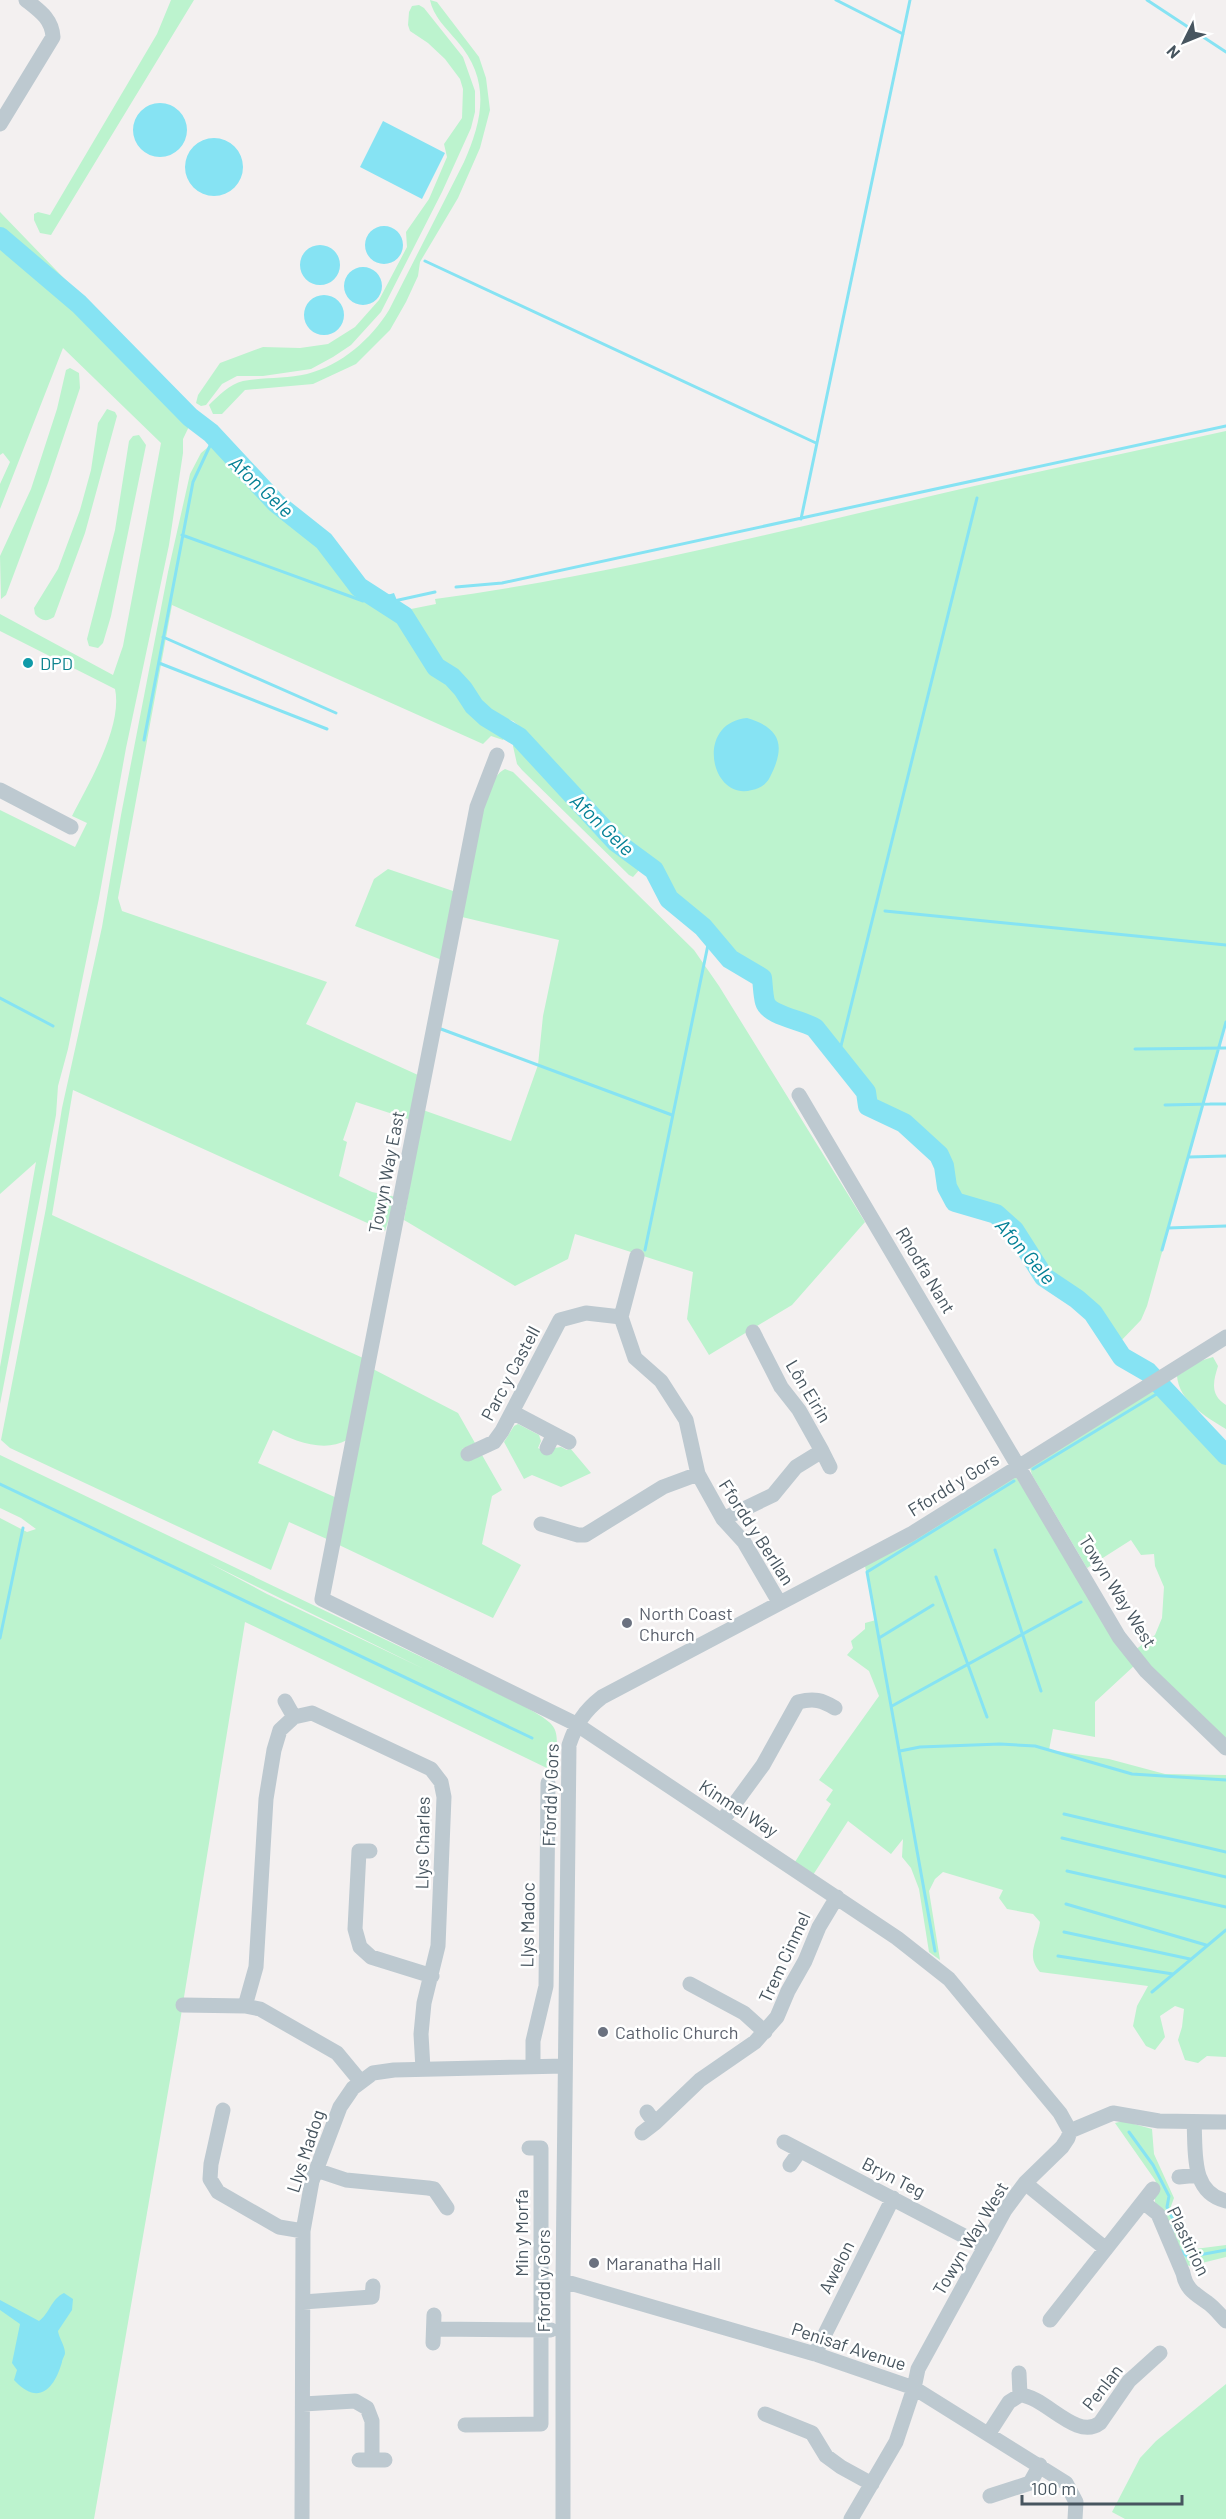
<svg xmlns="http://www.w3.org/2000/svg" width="1226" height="2519" font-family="Barlow,sans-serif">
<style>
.green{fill:#bcf3ce;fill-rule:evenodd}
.water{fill:#86e3f3}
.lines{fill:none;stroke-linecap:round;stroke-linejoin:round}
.stream{stroke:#86e3f3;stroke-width:3}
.river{stroke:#86e3f3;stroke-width:20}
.minor{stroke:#bdc9d0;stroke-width:15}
.culture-dot{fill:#0f9aa8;stroke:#fff;stroke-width:2}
.worship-dot{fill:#6b7280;stroke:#fff;stroke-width:2}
.labels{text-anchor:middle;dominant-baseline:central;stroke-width:5;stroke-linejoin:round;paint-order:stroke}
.culture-label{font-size:18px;fill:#0d838f;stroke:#fff;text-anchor:start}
.street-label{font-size:18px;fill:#47555f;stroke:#fff}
.worship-label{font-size:18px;fill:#5b616d;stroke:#fff;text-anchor:start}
.water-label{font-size:20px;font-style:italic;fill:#058196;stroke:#fff}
</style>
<rect width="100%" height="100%" fill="#f3f0f0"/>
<path class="green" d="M171 0H194L51 235 40 233 34 220V214L38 212 50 215 157 34Z
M430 0 437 2 479 57 486 78 490 110 480 148 458 198 420 262 418 276 406 302 390 330 356 364 313 384 245 390 222 414H213L209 405C218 396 230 384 243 381 264 377 286 379 307 374 342 365 371 339 389 310L464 162C483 119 491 80 457 41 446 28 433 16 430 0Z
M419 5 424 8 463 57 475 91V112L471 128 442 192 381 312 351 345 333 357 311 369 263 376H237L222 384 206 405 201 406 196 403 198 395 220 363 263 347 300 348 328 344 355 327 379 300 407 247 406 232 429 199 447 157 444 144 462 118 463 89 460 79 445 59 428 43 410 31 408 25 409 12 412 6Z
M0 212 195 414 183 439V453L169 545 126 748 99 898 68 1049 58 1086 56 1115 0 1404V1367L36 1162 0 1194V810L75 847 87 823 72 816C89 783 123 726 115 689L0 631V614L113 675 123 646 161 443 63 348 0 509V484L10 462 3 453 0 455Z
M70 368 79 373 80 388 48 483 6 595 1 599 0 556 31 489 57 409 66 370Z
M107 409 115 412 117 416 85 533 54 617C47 622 41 621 35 614L34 608 58 569 80 510 91 470 98 423Z
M1226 431V1023L1147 1306 1141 1320 1117 1345 1093 1308 1048 1275 1019 1231 999 1212 959 1198 951 1186 945 1155 938 1145 907 1120 876 1103 823 1032 803 1017 774 1009 770 1001 766 979 734 957 703 923 674 898 657 868 619 841 542 757 524 730 513 721 493 715 484 710 462 682 439 665 422 633 406 610 436 604 435 599C594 578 751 538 906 502 1013 476 1119 455 1226 431Z
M139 435 146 445 111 616 103 643 98 648 89 646 87 639 115 530 129 441 133 436Z
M213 443 267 501 319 542 364 598 407 624 428 662 461 691 476 714 508 734 503 740 491 736 483 744 172 605 118 898 122 911 327 982 306 1024 418 1075 411 1120 356 1102 343 1140 347 1142 339 1176 372 1192 396 1197 385 1231 73 1090 52 1215 363 1358 347 1440C324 1453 294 1441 273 1430L258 1463 337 1498 329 1540 289 1522 271 1570 10 1448 1 1440 46 1208 62 1108 102 927 121 815 168 572 190 474 201 453Z
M516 742H519L560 787 570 801 586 814 616 849 639 866 640 869 633 877 629 875 522 770 517 764 513 746Z
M505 769 513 772 694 950 719 986 865 1222 792 1305 709 1355 687 1319 693 1272 575 1234 568 1259 515 1286 404 1220 423 1110 511 1141 538 1065 543 1016 559 940 462 917C467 887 478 781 505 769Z
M388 869 456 892 442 960 355 926 374 879Z
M1213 1357 1218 1366C1213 1382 1210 1395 1226 1405V1429C1206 1417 1179 1401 1177 1376L1200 1361Z
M373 1369 458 1413 475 1443 462 1449 469 1461 482 1455 502 1490 492 1496 482 1544 521 1565 493 1618 339 1545Z
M1158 1387 1226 1463V1743L1135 1650 1155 1635 1162 1618 1164 1587 1155 1566 1154 1554 1141 1555 1131 1540 1087 1568 1032 1475 1030 1468Z
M518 1424 539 1435 541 1441 538 1448 550 1455 554 1448 561 1447 567 1450 570 1448 591 1473 561 1487 532 1475 524 1479 504 1442 514 1426Z
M0 1455 520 1704C563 1728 558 1725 555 1772L245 1622 178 2034 94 2519H0V1518L27 1532 36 1529 21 1518 0 1508ZM209 1563 424 1669 267 1594Z
M1016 1477 1135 1665 1095 1702V1737L1053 1729 1049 1750 1109 1759 1165 1774 1226 1775V2057L1207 2056 1198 2063 1185 2060 1178 2040 1182 2027 1184 2009 1175 2006 1160 2016 1165 2037 1155 2050 1146 2046 1133 2026 1137 2006 1148 1986 1040 1972C1025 1955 1038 1941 1040 1922L1033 1914 1007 1909 999 1898 1003 1890 943 1872 935 1879 929 1891 940 1960 929 1952 919 1889 911 1868 902 1857 903 1839 891 1854 848 1821 813 1875 795 1862 831 1804 826 1800 833 1790 819 1780 879 1696 869 1671 847 1655 853 1648 851 1641 865 1629V1623L876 1620 865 1566Z
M1123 2121 1152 2129 1154 2154 1174 2198 1170 2209 1179 2224 1187 2250 1226 2245V2257L1190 2266 1183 2264 1155 2202V2196L1159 2190 1155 2180 1115 2123Z
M1226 2384V2519H1125L1112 2512 1140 2458 1156 2441Z"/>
<path class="water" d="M133 130a27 27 0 1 1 54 0a27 27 0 1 1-54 0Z
M383 121 445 153 422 199 360 167Z
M185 167a29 29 0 1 1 58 0a29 29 0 1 1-58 0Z
M365 245a19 19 0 1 1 38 0a19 19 0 1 1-38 0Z
M300 265a20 20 0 1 1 40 0a20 20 0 1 1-40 0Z
M344 286a19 19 0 1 1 38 0a19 19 0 1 1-38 0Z
M304 315a20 20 0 1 1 40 0a20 20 0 1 1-40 0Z
M342 566C359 584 368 601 394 593L398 603 390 607 404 616 421 644 403 619 364 598 352 586Z
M747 718C781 728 786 746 770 777 766 785 760 788 752 790 711 802 694 723 747 718Z
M64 2293 73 2299 72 2310 58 2331C59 2338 65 2346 65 2353 65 2355 62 2360 62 2362 54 2390 38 2406 14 2380L17 2370 12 2363 20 2324 0 2310V2300L39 2321C50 2313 51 2299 64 2293Z"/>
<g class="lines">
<path class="stream" d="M836 0 903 34
M1147 0 1226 52
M425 261 816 443
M801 519 910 0
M182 535 363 601
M456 587 502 583 1226 426
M394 601 435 592
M163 637 336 713
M159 663 327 729
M144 740 193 482 214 437
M885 911 1226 945
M0 998 53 1026
M441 1029 672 1115
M1135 1049 1226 1048
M838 1058 977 498
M1210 1104H1226
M1165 1105 1211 1104
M1189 1157 1226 1156
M1168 1228 1226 1226
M645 1250 710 935
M1162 1250 1226 1022
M1033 1469 1165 1389
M0 1484 532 1738
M995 1550 1041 1691
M936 1577 987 1717
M0 1638 23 1528
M879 1638 933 1605
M892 1706 1081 1602
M900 1751 920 1747 1000 1744 1035 1746 1132 1774 1226 1780
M1064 1814 1226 1852
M1062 1838 1226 1877
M1067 1871 1226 1907
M1066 1904 1206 1945
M1064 1932 1190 1959
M935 1951 867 1572 1014 1481
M1058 1956 1173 1974
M1152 1992 1226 1930
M1129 2132 1153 2165 1169 2196 1167 2207 1173 2219V2230
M1180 2250 1188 2257 1226 2250"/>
<path class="river" d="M0 237 79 304 190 417 211 433 276 503 324 541 359 587 404 616 436 667 452 677 463 689 474 706 486 717 519 737 616 842 654 870 669 899 703 927 730 959 762 978C763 986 763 995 765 1002 769 1016 803 1020 815 1028L866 1092 868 1106 904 1123 939 1155 944 1166 947 1187 955 1202 996 1214 1014 1230 1044 1277 1077 1299 1093 1313 1122 1357 1148 1372 1226 1455"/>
<path class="minor" d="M0 124 53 37C52 19 40 11 26 0
M497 755 477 807 322 1599 576 1724 897 1938 949 1979 1060 2113 1070 2131
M0 790 71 827
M799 1095 1119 1637 1146 1671 1226 1748
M637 1256 621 1317 635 1358 661 1381 686 1420 698 1474 723 1519 744 1542 779 1602
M512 1412 569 1442
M547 1448 554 1434
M822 1451 830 1467
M468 1454 494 1442 502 1431 560 1320 586 1313 621 1317
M723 1519 773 1495 796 1467 822 1451 799 1410 781 1387 753 1332
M541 1524 578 1535H585L663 1487 698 1474
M285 1701 294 1717
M722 1821 763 1765 798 1702C814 1698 822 1700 835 1708
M370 1851H359L355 1929 360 1947 371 1957 432 1976
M690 1984 744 2013 765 2032
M183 2005 245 2006 260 2009 337 2053 361 2082
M245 2006 256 1967 266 1799 274 1750 280 1730 294 1717 312 1713 431 1769 441 1782 444 1797 438 1946 424 2003 421 2034 423 2069
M533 2067V2041L546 1986 548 1783
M223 2110 211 2164 210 2179 218 2192 279 2227 303 2231
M1194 2122C1196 2152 1190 2192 1226 2201
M655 2123 700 2080 755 2042 777 2017 788 1991 805 1961 819 1927 837 1897
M642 2133 655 2123 647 2112
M784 2142 985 2247
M790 2165 800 2151
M316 2170 346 2180 428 2188 434 2189 447 2208
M1179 2177 1198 2175
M1025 2183 1106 2249
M1143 2202 1158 2214 1183 2273C1186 2290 1196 2294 1208 2303 1215 2308 1220 2315 1226 2321
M563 2281 815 2354 914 2388 1066 2483 1076 2502 1075 2519
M303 2302 372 2297 373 2286
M1050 2320 1153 2189
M434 2329 551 2330
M433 2343 434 2315
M815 2354 893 2198
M1019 2373 1020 2395
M303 2404 355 2401 367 2408 372 2421V2460
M765 2414 812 2433 826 2456 841 2467 872 2484
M465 2425 541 2424V2148H529
M989 2433 1009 2402 1020 2395C1045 2396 1076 2441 1100 2423L1129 2381 1160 2353
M359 2460H385
M990 2496 1030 2483 1040 2465
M302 2519 303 2231 312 2181 340 2107 353 2088 373 2073 394 2070 565 2066
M563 2519V2281L569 1745C576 1724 584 1711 602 1697L911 1534 1226 1337
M851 2519 896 2442 914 2388 918 2369 1005 2210 1025 2183 1062 2147 1068 2138 1070 2131 1113 2113 1159 2121 1226 2122"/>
</g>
<circle class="culture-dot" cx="28" cy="663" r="6"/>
<g class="worship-dot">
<circle cx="627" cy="1623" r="6"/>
<circle cx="603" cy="2032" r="6"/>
<circle cx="594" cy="2263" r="6"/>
</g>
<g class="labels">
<g class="culture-label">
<text x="40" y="663">DPD</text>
</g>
<g class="street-label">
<text transform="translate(386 1172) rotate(-79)">Towyn Way East</text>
<text transform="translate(926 1270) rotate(59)">Rhodfa Nant</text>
<text transform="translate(510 1373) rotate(-62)">Parc y Castell</text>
<text transform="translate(809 1391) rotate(59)">Lôn Eirin</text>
<text transform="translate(953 1484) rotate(-32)">Ffordd y Gors</text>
<text transform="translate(757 1532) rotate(57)">Ffordd y Berllan</text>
<text transform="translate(1118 1591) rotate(58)">Towyn Way West</text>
<text transform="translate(550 1795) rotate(-88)">Ffordd y Gors</text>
<text transform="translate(739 1808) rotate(33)">Kinmel Way</text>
<text transform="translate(422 1843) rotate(-89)">Llys Charles</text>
<text transform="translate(527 1925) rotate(-89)">Llys Madoc</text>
<text transform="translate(784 1957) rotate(-65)">Trem Cinmel</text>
<text transform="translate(305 2151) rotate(-72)">Llys Madog</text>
<text transform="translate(894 2177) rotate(27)">Bryn Teg</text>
<text transform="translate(521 2233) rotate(-90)">Min y Morfa</text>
<text transform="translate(970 2238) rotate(-59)">Towyn Way West</text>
<text transform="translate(1189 2241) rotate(64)">Plastirion</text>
<text transform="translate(836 2267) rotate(-63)">Awelon</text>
<text transform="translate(543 2281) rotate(-90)">Ffordd y Gors</text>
<text transform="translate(849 2346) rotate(18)">Penisaf Avenue</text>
<text transform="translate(1102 2387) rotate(-52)">Penlan</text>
</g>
<g class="worship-label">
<text x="639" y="1613">North Coast<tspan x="639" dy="21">Church</tspan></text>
<text x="615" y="2032">Catholic Church</text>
<text x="606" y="2263">Maranatha Hall</text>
</g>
<g class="water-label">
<text transform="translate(262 486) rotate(43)">Afon Gele</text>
<text transform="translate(603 824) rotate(44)">Afon Gele</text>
<text transform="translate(1026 1251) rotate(49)">Afon Gele</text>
</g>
</g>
<g transform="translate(1184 42) rotate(227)" stroke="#ffffff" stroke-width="4.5" paint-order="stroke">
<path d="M0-4.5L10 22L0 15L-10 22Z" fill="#47555f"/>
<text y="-9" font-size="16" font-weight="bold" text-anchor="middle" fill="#47555f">N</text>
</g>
<path d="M1022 2495v9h160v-9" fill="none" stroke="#47555f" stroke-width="3"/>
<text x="1031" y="2495" font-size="18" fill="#47555f" stroke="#ffffff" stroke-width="4.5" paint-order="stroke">100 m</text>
</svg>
